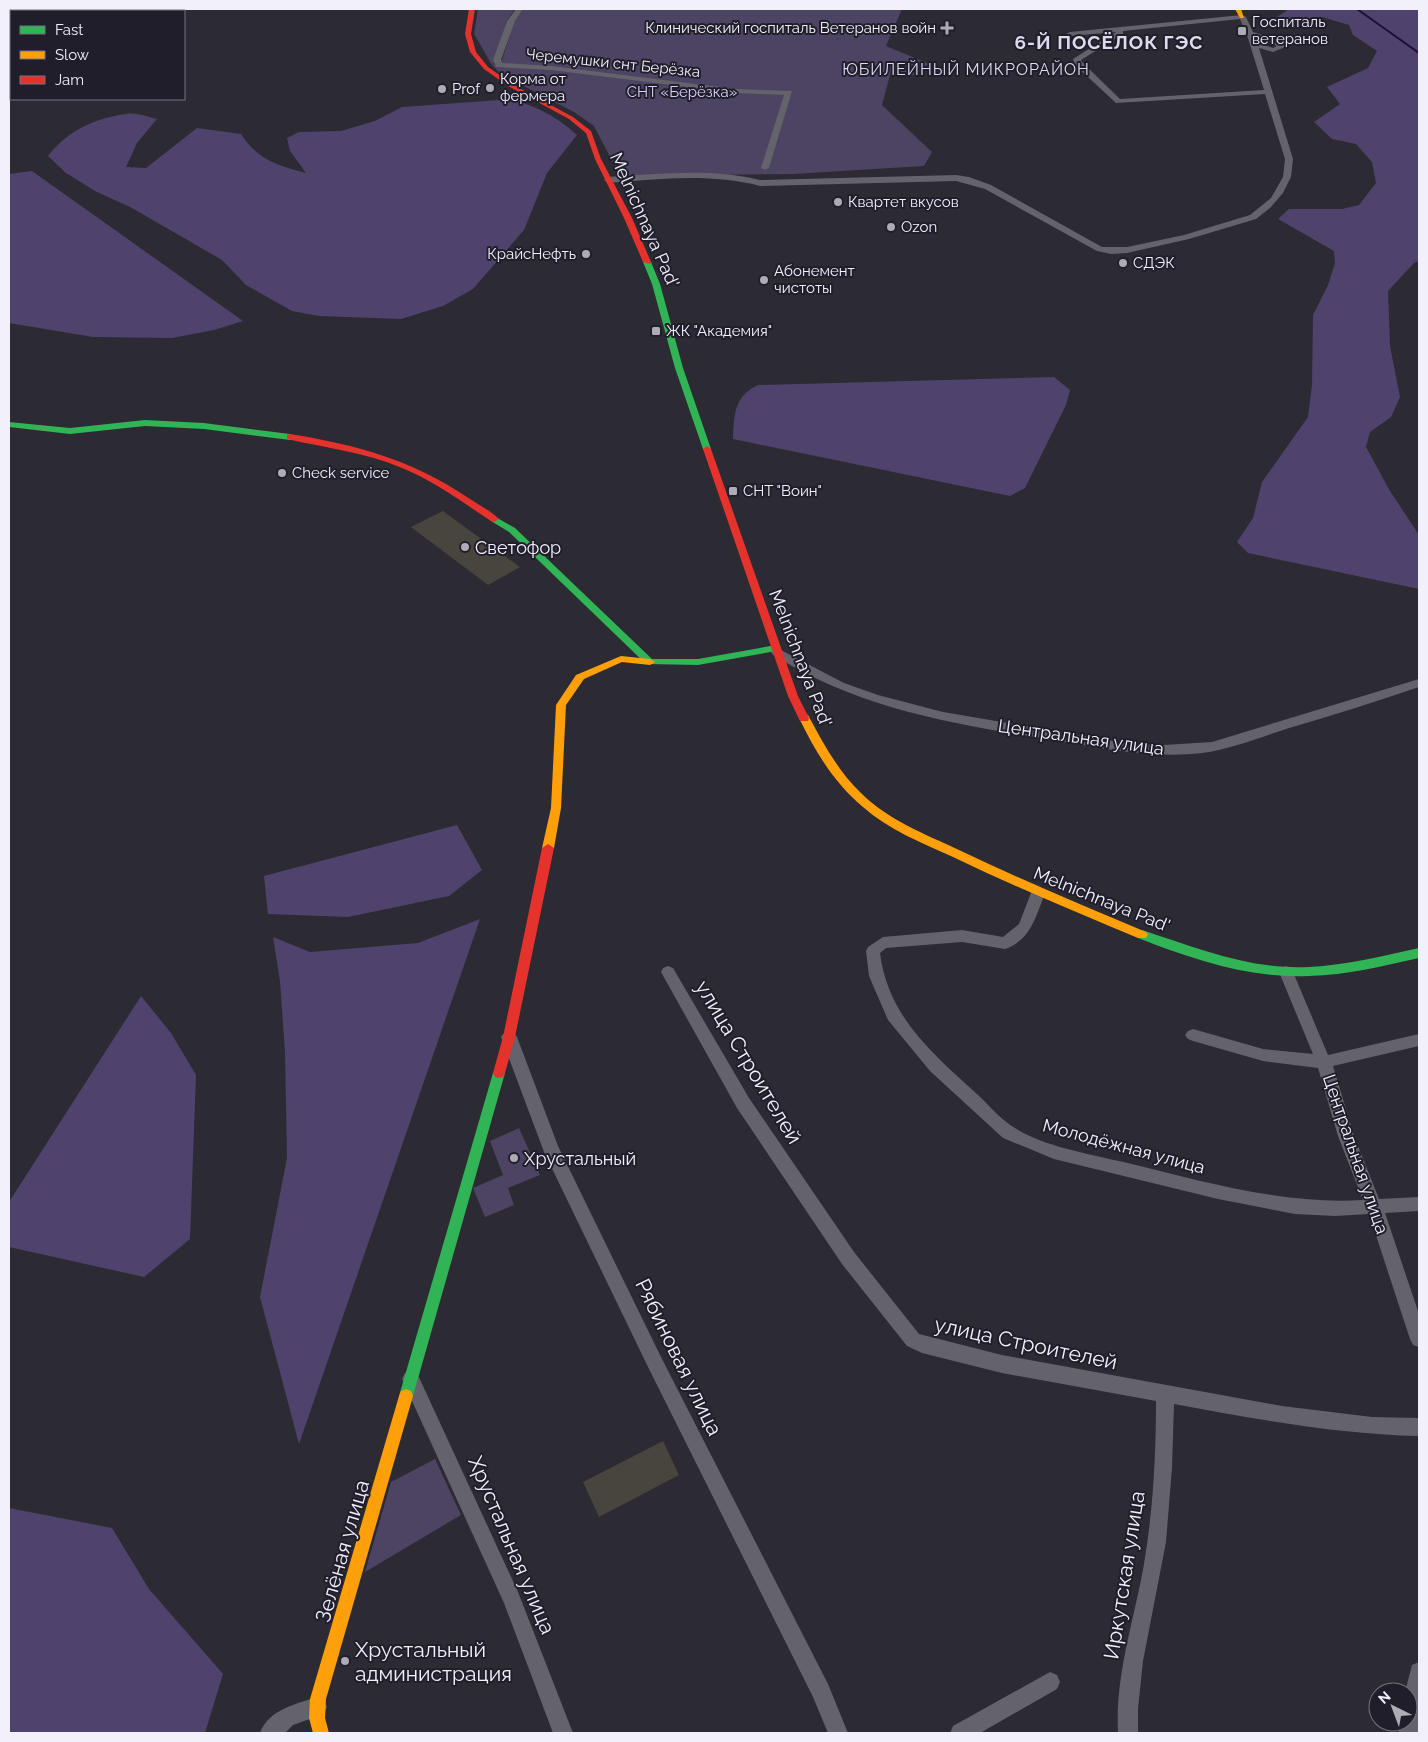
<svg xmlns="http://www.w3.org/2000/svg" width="1428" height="1742" font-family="Raleway,sans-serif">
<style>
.green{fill:#4c4462}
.forest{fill:#4f436e}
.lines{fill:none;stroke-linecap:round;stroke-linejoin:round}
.stream{stroke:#1d0e36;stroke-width:2}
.building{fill:#47453e}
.street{fill:#64626b;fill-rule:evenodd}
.fast{fill:#30b455;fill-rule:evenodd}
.slow{fill:#ff9f0a;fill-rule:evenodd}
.jam{fill:#e5322d;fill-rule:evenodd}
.poi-dot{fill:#adabb4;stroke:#211e2c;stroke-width:2}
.labels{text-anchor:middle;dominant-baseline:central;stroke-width:4;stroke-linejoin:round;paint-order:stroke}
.far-poi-label{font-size:15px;fill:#f2f0fa;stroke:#211e2c;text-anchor:start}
.far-street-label{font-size:15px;fill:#f2f0fa;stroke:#211e2c}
.far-park-label{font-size:15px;fill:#d9cffe;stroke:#211e2c}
.far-neighbourhood-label{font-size:16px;letter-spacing:1px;fill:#dfdbef;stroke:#211e2c}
.street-label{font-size:18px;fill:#f2f0fa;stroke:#211e2c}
.poi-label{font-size:18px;fill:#f2f0fa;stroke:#211e2c;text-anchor:start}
.far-district-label{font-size:19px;font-weight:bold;letter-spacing:1px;fill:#dfdbef;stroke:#211e2c}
.near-street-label{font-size:21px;fill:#f2f0fa;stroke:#211e2c}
.near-poi-label{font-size:21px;fill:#f2f0fa;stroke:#211e2c;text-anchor:start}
</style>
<rect width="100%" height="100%" fill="#2c2a32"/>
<path class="green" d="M478 9H515L507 20 493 65 502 60 514 22 523 9H902L886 46 932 65 910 77 890 75 882 105 932 152 924 166 794 174 620 176 594 126 574 112 502 75 492 65 474 34Z
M519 1128 540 1175 508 1188 514 1205 485 1217 473 1188 503 1175 490 1141Z
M435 1459 461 1515 365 1572 391 1482Z"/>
<path class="forest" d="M1289 9H1419V261L1414 263 1388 291 1390 346 1400 397 1391 417 1370 432 1366 447 1390 491 1419 535V589L1248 553 1237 542 1253 518 1262 482 1308 417 1312 385 1313 315 1328 285 1335 263 1334 251 1278 219 1289 209H1342L1359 205 1376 183 1372 162 1356 144 1332 139 1314 122 1340 104 1327 87 1368 68 1377 51 1353 35 1349 25 1322 17 1282 22 1274 19Z
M512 99C539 108 556 116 577 135L547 173 524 230 473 289 443 306 401 319 319 316 292 311 246 285 222 260 132 208 95 191 66 173 48 156C67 131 95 118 126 114 135 112 148 117 157 119L137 143 126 167 146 168 197 128 241 134C258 160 277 165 306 173L290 151 287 138 299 132 341 131 375 121 402 107Z
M32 171 243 321 214 330 172 338 93 337 9 323V174Z
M1054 377 1070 390 1066 405 1025 488 1010 496 733 439C734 415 734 396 758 385Z
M457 825 482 870 449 896 348 917 268 914 264 876Z
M480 919 299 1444 260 1297 287 1158 285 1052 280 981 273 937 310 952 418 943Z
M141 996 171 1033 196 1075 190 1239 144 1277 9 1247V1202Z
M9 1508 112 1528 149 1589 223 1674 205 1733H9Z"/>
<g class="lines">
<path class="stream" d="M1357 9 1419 53"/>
</g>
<path class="building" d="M443 511 520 567 488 585 411 527Z
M663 1441 679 1475 599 1517 583 1482Z"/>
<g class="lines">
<path class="street" d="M516 9H523L515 21 501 60 502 63 551 66 736 89 792 91 769 168 765 170 761 168 784 95 736 93 551 70 496 67 493 60 507 21Z
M1242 15 1246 17 1253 32 1281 41 1285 47 1273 52 1259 48 1293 159 1291 177 1283 193 1270 208 1256 219 1189 239 1127 253 1111 254 1097 251 985 189 956 181 760 186C710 173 659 179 608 183L604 180 608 177C659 174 710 168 760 180L956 175 969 177 991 185 1102 247H1127L1184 235 1250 215 1271 198 1283 177 1285 159 1265 94 1116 103 1075 65 1073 59 1116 32 1070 36 1066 34 1070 32ZM1240 19 1247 35 1264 90 1120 99 1082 62 1081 60 1123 34V31ZM1255 37 1275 45 1277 46 1273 48 1257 43Z
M777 648 844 683 878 695 943 712 1125 743 1164 745 1212 742 1419 679V687C1375 702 1331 716 1286 729 1258 738 1231 749 1202 753 1152 759 1102 748 1052 740 950 723 863 710 773 655L771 652Z
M1038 888 1043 889 1045 893C1036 916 1031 940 1005 949L962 942 886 948 880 953C888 1017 933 1054 978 1095 990 1106 1001 1120 1015 1128 1043 1146 1086 1153 1119 1161 1199 1180 1280 1205 1363 1200L1338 1136 1318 1068 1263 1061 1193 1041 1188 1039 1185 1035 1188 1031 1193 1029 1263 1049 1313 1054 1279 972 1281 968 1286 966 1291 968 1293 972 1328 1055 1419 1034V1046L1333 1066 1354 1136 1379 1199 1419 1197V1211L1385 1213 1419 1314V1347L1413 1345 1410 1339 1369 1214 1335 1216 1295 1214 1218 1199 1054 1159 1003 1138 930 1071 888 1020 869 976 866 951 868 947 883 937 962 930 1003 937 1019 924 1031 893 1033 889Z
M668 966 673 968 749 1098 854 1252 919 1334 1002 1355 1282 1406 1372 1417 1419 1418V1436C1336 1434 1255 1419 1174 1404L1172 1468 1166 1542 1143 1661 1138 1709V1733H1118C1115 1675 1134 1621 1144 1564 1153 1511 1156 1455 1156 1401L1002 1373 922 1353 907 1346 842 1264 737 1108 661 972 663 968Z
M509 1031 514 1033 517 1037 558 1146 661 1357 828 1684 848 1733H828L813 1697 649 1369 544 1152 501 1037 504 1033Z
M411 1370 417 1373 518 1592 573 1733H553L504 1603 402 1379 405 1373Z
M1419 1662V1733H1399V1722H1408V1692H1405L1412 1665Z
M1050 1672 1057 1675 1060 1682 1057 1689 980 1733H950L953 1726Z
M317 1697 324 1700 327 1707 324 1714 293 1725 285 1733H260C268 1710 296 1704 317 1697Z"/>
<path class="fast" d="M644 260 651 262 660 284 683 368 711 449 710 451 707 452 703 449 675 368 652 284 643 262Z
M145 420 204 423 290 434 294 437 290 440 204 429 145 426 70 434 9 427V422L70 428Z
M494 516 515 528 652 659H698L776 645 781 648 776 651 698 665 646 664 509 532 491 521 489 519Z
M1142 930C1197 948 1250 970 1309 967 1347 965 1383 956 1419 948V958C1383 966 1347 975 1309 976 1250 979 1192 959 1138 938L1136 935 1138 932Z
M499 1068 503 1069 505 1073 413 1396 411 1401 406 1403 401 1401 399 1396 493 1073 495 1069Z"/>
<path class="slow" d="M1235 9H1241L1244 18H1240Z
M621 656 650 659 655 662 650 665 622 662 584 679 566 705 561 808 554 848 548 852 544 851 542 848 551 808 556 705 576 675Z
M804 714 808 715C823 743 838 771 861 793 888 820 925 834 959 850 1020 879 1083 906 1146 932L1148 935 1146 938H1138C1076 912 1013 886 953 857 922 843 889 830 863 807 834 783 815 751 799 718Z
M406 1389 411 1391 413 1396 326 1699 325 1718 329 1733H313L309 1718 310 1699 399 1396 401 1391Z"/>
<path class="jam" d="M469 9H475L471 34 476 52 488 67 512 84 573 117 591 131 601 159 632 218 651 262 650 264 643 262 624 218 595 159 586 133 569 119 508 86 484 69 470 52 465 34Z
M290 434C357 445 410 459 467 497 477 504 490 510 499 519L494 522 491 521C462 502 434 481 402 468 365 452 326 448 287 439V435Z
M707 446 711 449 798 696 809 718 808 721H800L788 696 703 449Z
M548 844 554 848 515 1037 505 1073 503 1077 499 1078 495 1077 493 1073 503 1037 542 848Z"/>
</g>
<g class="poi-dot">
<path d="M944.5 20.5h5v5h5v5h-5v5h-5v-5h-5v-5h5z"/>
<rect x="1237" y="26" width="10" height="10" rx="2.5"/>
<circle cx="490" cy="88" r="5"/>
<circle cx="442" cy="89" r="5"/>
<circle cx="838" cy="202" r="5"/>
<circle cx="891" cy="227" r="5"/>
<circle cx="586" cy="254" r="5"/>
<circle cx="1123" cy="263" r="5"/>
<circle cx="764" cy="280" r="5"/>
<rect x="651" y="326" width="10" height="10" rx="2.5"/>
<circle cx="282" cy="473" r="5"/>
<rect x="728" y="486" width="10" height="10" rx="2.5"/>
<circle cx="465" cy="547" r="5"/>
<circle cx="514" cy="1158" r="5"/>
<circle cx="345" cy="1661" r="5"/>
</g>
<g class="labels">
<g class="far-poi-label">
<text x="1252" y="22">Госпиталь<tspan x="1252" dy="17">ветеранов</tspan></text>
<text x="936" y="28" text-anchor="end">Клинический госпиталь Ветеранов войн</text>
<text x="500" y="79">Корма от<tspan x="500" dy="17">фермера</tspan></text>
<text x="452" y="89">Prof</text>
<text x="848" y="202">Квартет вкусов</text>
<text x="901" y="227">Ozon</text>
<text x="576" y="254" text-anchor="end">КрайсНефть</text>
<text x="1133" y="263">СДЭК</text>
<text x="774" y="271">Абонемент<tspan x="774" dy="17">чистоты</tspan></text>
<text x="666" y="331">ЖК "Академия"</text>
<text x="292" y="473">Check service</text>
<text x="743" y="491">СНТ "Воин"</text>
</g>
<g class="far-street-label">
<text transform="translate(613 63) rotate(6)">Черемушки снт Берёзка</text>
</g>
<g class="far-park-label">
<text x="682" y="92">СНТ «Берёзка»</text>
</g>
<g class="far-neighbourhood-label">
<text x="966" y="69">ЮБИЛЕЙНЫЙ МИКРОРАЙОН</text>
</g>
<g class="street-label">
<text transform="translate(645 220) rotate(66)">Melnichnaya Pad'</text>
<text transform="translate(801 658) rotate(69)">Melnichnaya Pad'</text>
<text transform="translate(1081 737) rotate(8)">Центральная улица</text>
<text transform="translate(1102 899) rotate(22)">Melnichnaya Pad'</text>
<text transform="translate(1124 1146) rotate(15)">Молодёжная улица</text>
<text transform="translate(1356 1154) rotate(71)">Центральная улица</text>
</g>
<g class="poi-label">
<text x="475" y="547">Светофор</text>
<text x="524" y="1158">Хрустальный</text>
</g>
<g class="far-district-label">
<text x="1109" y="42">6-Й ПОСЁЛОК ГЭС</text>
</g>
<g class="near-street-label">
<text transform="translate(749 1062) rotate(59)">улица Строителей</text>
<text transform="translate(1026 1343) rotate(12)">улица Строителей</text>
<text transform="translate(679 1357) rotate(64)">Рябиновая улица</text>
<text transform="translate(512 1545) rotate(67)">Хрустальная улица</text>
<text transform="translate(342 1551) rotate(-74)">Зелёная улица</text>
<text transform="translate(1124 1575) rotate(-81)">Иркутская улица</text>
</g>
<g class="near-poi-label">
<text x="355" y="1649">Хрустальный<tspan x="355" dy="24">администрация</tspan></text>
</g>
</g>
<rect width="1428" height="1742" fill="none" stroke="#f2f0fa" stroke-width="20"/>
<rect x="10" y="10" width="175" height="90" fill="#211e2c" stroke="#75727e"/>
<rect x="20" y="26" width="25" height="8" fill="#30b455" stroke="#75727e"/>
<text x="55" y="35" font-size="15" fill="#f2f0fa">Fast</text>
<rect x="20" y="51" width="25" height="8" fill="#ff9f0a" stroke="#75727e"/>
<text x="55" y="60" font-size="15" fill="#f2f0fa">Slow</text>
<rect x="20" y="76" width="25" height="8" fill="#e5322d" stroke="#75727e"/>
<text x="55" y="85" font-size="15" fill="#f2f0fa">Jam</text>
<g transform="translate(1393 1707) rotate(318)"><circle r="24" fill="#211e2c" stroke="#75727e"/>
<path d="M0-4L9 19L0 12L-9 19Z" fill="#adabb4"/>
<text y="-8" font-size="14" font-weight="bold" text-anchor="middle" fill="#f2f0fa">N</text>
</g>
</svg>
